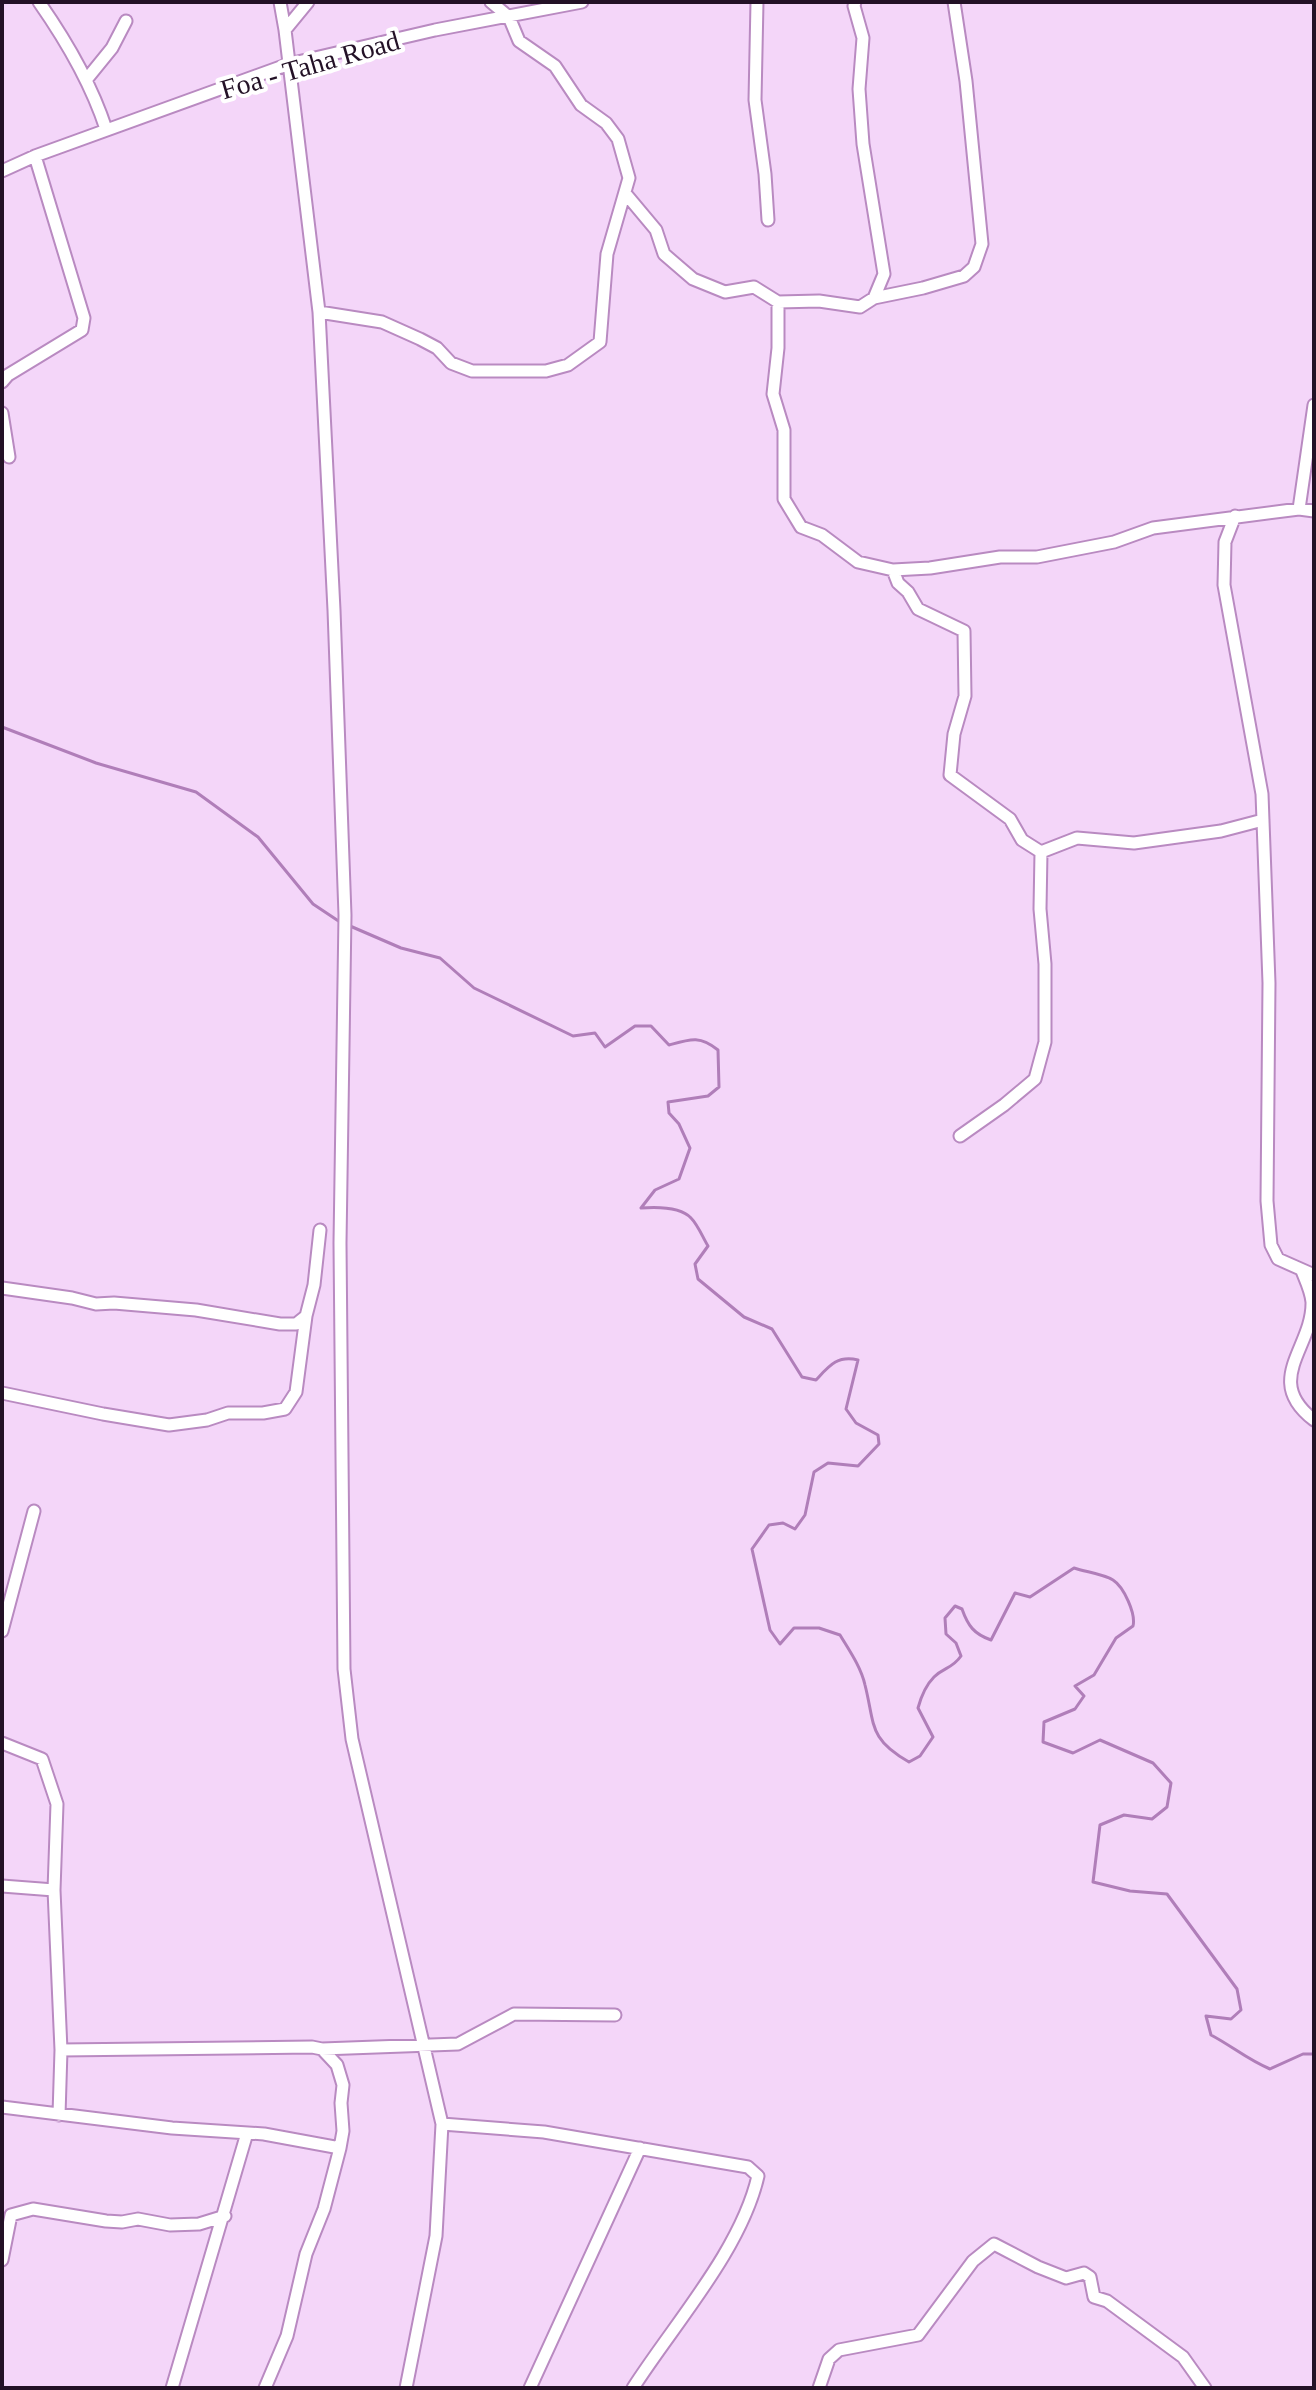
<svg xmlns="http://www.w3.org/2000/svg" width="1316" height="2390" font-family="'Times New Roman',serif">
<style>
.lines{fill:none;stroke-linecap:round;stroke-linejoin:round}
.stream{stroke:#b07eb9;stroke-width:3}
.minor-casing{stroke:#b98ac1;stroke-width:15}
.minor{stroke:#fff;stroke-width:11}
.labels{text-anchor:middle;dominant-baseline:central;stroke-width:8;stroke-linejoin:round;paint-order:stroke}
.street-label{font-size:28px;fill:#231126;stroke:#fff}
</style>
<rect width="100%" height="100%" fill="#f4d6f9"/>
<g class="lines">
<path class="stream" d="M2 727 96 763 196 792 258 837 313 904 343 924
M350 926 401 948 440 958 474 988 573 1036 595 1033 605 1047 635 1026H651L669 1045C690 1039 700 1035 718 1050L719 1087 708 1096 668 1102 669 1113 679 1124 690 1148 679 1179 655 1190 641 1208C655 1207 680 1206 691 1218 698 1225 703 1238 708 1246L695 1264 698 1279 744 1317 772 1329 802 1377 816 1380C829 1366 837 1355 858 1360L846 1409 856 1423 878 1435 879 1444 858 1466 828 1463 814 1472 805 1515 795 1529 783 1523 769 1525 752 1549 770 1630 780 1644 794 1628H819L840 1635C849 1650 861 1667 865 1685 875 1724 868 1739 909 1762L920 1756 933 1737 918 1708C921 1697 925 1686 934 1677 944 1667 952 1669 961 1656L956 1643 946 1634 945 1618 955 1606 962 1609C968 1626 974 1634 991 1640L1015 1593 1030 1597 1074 1568C1086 1572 1103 1574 1113 1580 1124 1587 1136 1614 1133 1626L1116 1638 1094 1675 1075 1686 1084 1696 1075 1709 1044 1722 1043 1742 1073 1753 1100 1740 1153 1763 1171 1783 1167 1807 1152 1819 1124 1815 1100 1825 1093 1882 1130 1891 1167 1894 1237 1989 1241 2010 1231 2019 1206 2016 1211 2035C1232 2046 1248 2060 1270 2069L1303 2054H1314"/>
<defs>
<path id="minor" d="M39 2C67 42 91 83 106 129
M280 2 285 30
M308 2 285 30 319 312 334 610 345 915 340 1243 344 1669 352 1739 442 2124 436 2236 406 2388
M757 2 755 100 765 174 768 220
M855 2 854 6 863 38 859 89 863 144 884 274 874 298
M86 80 112 48 126 21
M2 171 35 156 289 64 435 30 582 2
M625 193 656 230 664 254 693 279 725 292 754 287 778 302 819 301 860 307 874 298 923 288 964 276 974 267 982 244 966 81 954 2
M778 302V348L773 394 784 430V499L801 527 822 535 858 562 893 570 898 583 908 592 918 609 964 631 965 696 954 734 950 775 1010 819 1022 840 1041 852 1040 909 1045 964V1042L1035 1079 1004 1105 960 1136
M319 312 382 322 420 339 437 348 451 363 472 371H546L568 365 600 342 607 254 629 178 618 139 606 123 581 105 555 66 519 41 509 17 491 2
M2 382 8 375 82 330 84 318 35 156
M2 413 9 457
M1299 509 1314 405
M1235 516 1225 542 1224 585 1262 794 1269 983 1267 1201 1271 1245 1278 1259 1314 1275
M893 570 930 568 1000 557H1037L1114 542 1153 528 1299 509 1314 511
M1041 852 1077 838 1134 843 1221 831 1263 820
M1302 1271C1306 1281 1311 1291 1312 1302 1313 1348 1262 1380 1314 1420
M2 1288 72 1298 96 1304 114 1303 196 1310 280 1324H296L306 1316 314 1285 320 1230
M2 1393 103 1414 169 1425 207 1420 228 1413H263L285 1409 296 1392 306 1316
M2 1631 34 1511
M2 1743 42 1759 57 1804 54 1890 61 2050 59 2115
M2 1886 54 1890
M322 2049 458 2044 514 2014 615 2015
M61 2050 312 2047 322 2049 337 2065 343 2085 341 2103 343 2131 340 2148 324 2209 306 2254 287 2336 265 2388
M2 2107 172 2128 264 2134 340 2148
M442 2124 544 2132 748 2167 758 2176C741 2250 674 2324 633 2388
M2 2260 11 2215 33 2209 106 2221 122 2222 138 2219 170 2225 199 2224 225 2216
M172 2388 247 2133
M530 2388 640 2148
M819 2388 829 2359 839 2350 918 2335 973 2261 994 2244 1038 2267 1066 2278 1084 2273 1090 2277 1094 2297 1107 2301 1183 2357 1205 2388"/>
</defs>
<use href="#minor" class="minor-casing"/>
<use href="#minor" class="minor"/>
</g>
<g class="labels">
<g class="street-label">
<text transform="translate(310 65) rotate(-16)">Foa - Taha Road</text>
</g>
</g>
<rect width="1316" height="2390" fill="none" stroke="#231126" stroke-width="8"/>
</svg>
